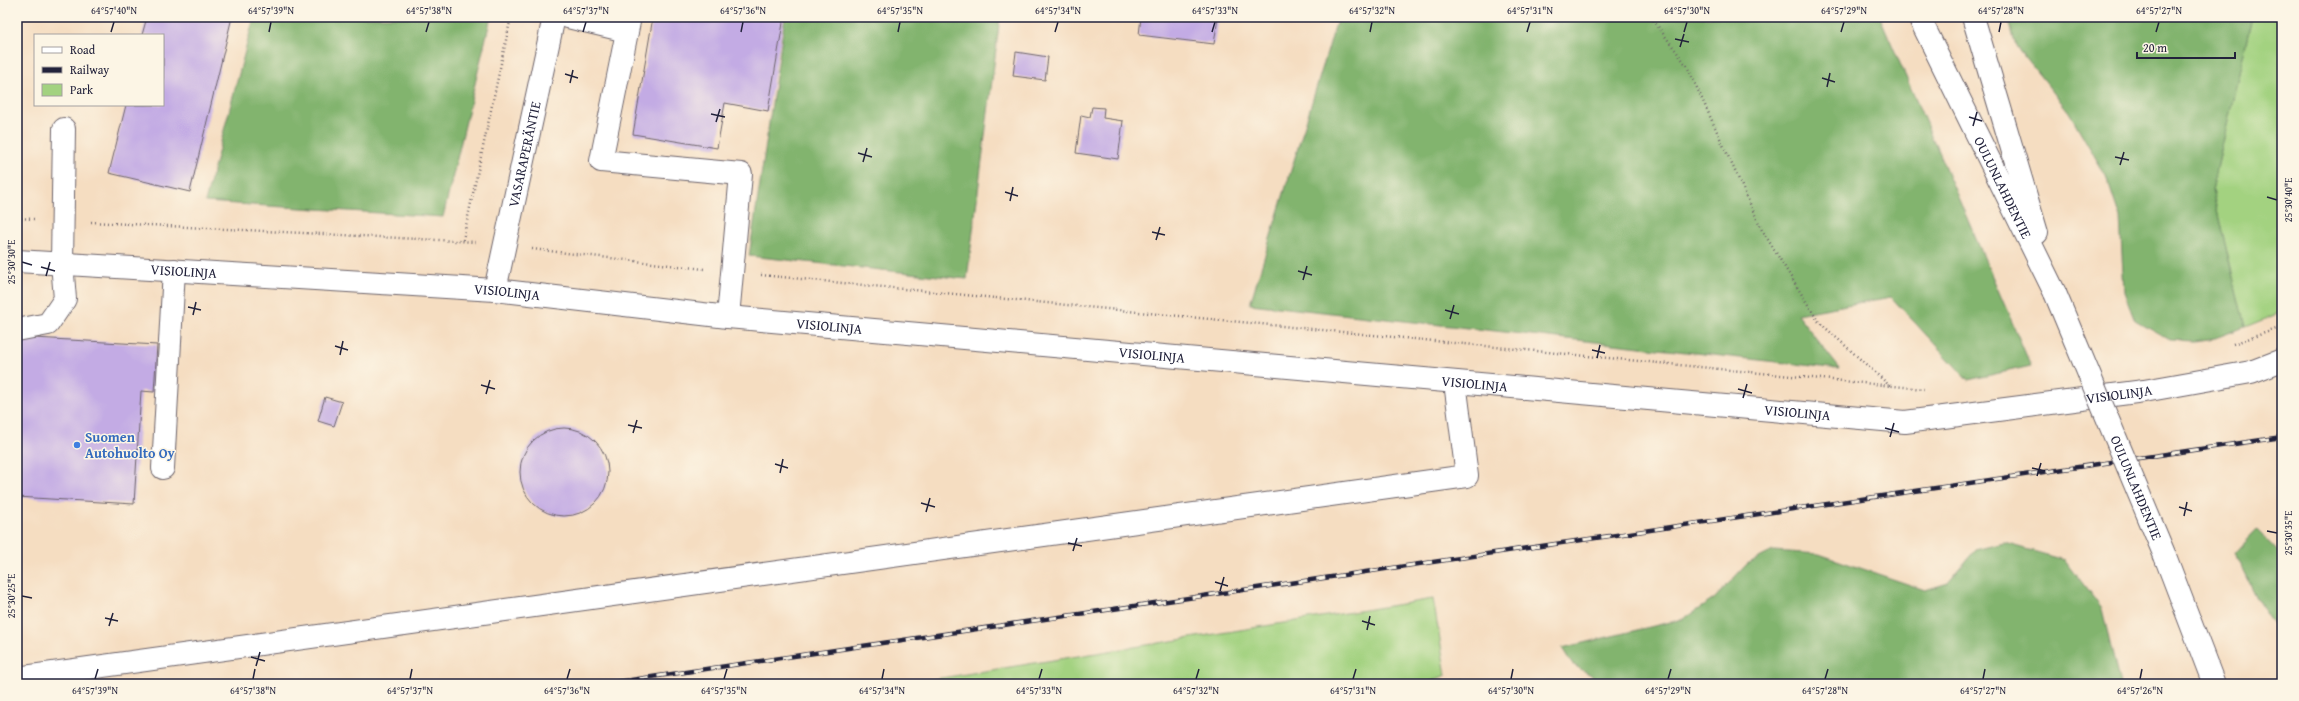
<svg xmlns="http://www.w3.org/2000/svg" width="2299" height="701" font-family="'Gentium Book Plus',serif">
<style>
.green{fill:#a3d280;stroke:#627a5e}
.forest{fill:#82b46e;stroke:#526b54}
.building{fill:#c3abe4}
.lines{fill:none;stroke-linecap:round;stroke-linejoin:round}
.minor-casing{stroke:#6c636a;stroke-width:24}
.major-casing{stroke:#6c636a;stroke-width:24}
.path{stroke:#6c636a;stroke-width:2.5;stroke-dasharray:1 3;stroke-linecap:butt}
.minor{stroke:#fff;stroke-width:22}
.major{stroke:#fff;stroke-width:22}
.rail-casing{stroke:#22223b;stroke-width:4.5}
.rail{stroke:#fcf5e5;stroke-width:3;stroke-dasharray:9;stroke-linecap:butt}
.major-bridge-casing{stroke:#6c636a;stroke-width:24;stroke-linecap:butt}
.major-bridge{stroke:#fff;stroke-width:22}
.ticks{fill:none;stroke:#22223b;stroke-width:1.5}
.shop-dot{fill:#3f7fe0;stroke:#fcf5e5;stroke-width:1.5}
.labels{text-anchor:middle;dominant-baseline:central;stroke-width:3;stroke-linejoin:round;paint-order:stroke}
.street-label{font-size:14px;fill:#22223b;stroke:#fcf5e5}
.shop-label{font-size:14px;font-weight:bold;fill:#366cbe;stroke:#fcf5e5;text-anchor:start}
.neatline{fill:none;stroke:#22223b;stroke-width:1.5}
.ticks-label{font-size:10px;text-anchor:middle;fill:#22223b}
</style>
<rect width="100%" height="100%" fill="#fcf5e5"/>
<filter id="ink" filterUnits="userSpaceOnUse"><feTurbulence type="fractalNoise" baseFrequency=".025" numOctaves="2"/><feDisplacementMap in="SourceGraphic" scale="8" xChannelSelector="R" yChannelSelector="G"/><feConvolveMatrix kernelMatrix="1 2 1 2 8 2 1 2 1" color-interpolation-filters="sRGB"/></filter>
<filter id="wash" filterUnits="userSpaceOnUse"><feTurbulence type="fractalNoise" baseFrequency=".012" numOctaves="4" result="noise"/><feDisplacementMap in="SourceGraphic" scale="16" xChannelSelector="R" yChannelSelector="G"/><feGaussianBlur stdDeviation="0.9" result="paint"/><feColorMatrix in="noise" values="0 0 0 0 0 0 0 0 0 0 0 0 0 0 0 0 0 1.4 0 .05"/><feComposite in="paint" operator="in"/></filter>
<g filter="url(#wash)">
<rect width="100%" height="100%" fill="#f5ddc1"/>
<path class="green" d="M2252 17H2282V312L2245 327 2212 190Z
M1433 599 1446 675 1425 684H904Z"/>
<path class="forest" d="M254 17H491L443 217 205 202Z
M785 17H1000L967 279 749 256Z
M1338 17H1880L2031 366 1968 380 1891 297 1797 314 1840 369 1250 304Z
M2008 17H2252L2212 190 2245 327 2215 338 2195 341 2170 340 2135 320 2124 292 2120 218 2106 176 2069 112 2016 46Z
M2257 530 2282 556V636L2257 598 2235 553Z
M2004 543 2065 560 2102 609 2120 684H1607L1572 664 1562 648 1683 619 1714 599 1747 564 1773 551 1819 554 1925 590 1948 583 1975 550Z"/>
<g id="blocks">
<path class="building" d="M147 17H232L190 192 109 173 126 105H163V35H142Z
M653 17H784L768 111 725 103 717 148 633 134Z
M1141 17H1218L1214 44 1139 35Z
M1016 52 1048 57 1045 80 1013 76Z
M1092 107 1104 108 1103 118 1123 121 1118 159 1076 153 1081 115 1090 117Z
M17 337 157 345 154 392 141 391 134 504 17 497Z
M325 397 342 402 334 426 318 421Z
M520 472a44 44 0 1 1 88 0a44 44 0 1 1-88 0Z"/>
</g>
</g>
<g filter="url(#ink)">
<use href="#blocks" fill-opacity="0" stroke="#6c636a" stroke-width="1"/>
<g class="lines">
<defs>
<g id="minor">
<path d="M568 17 627 31"/>
<path d="M630 17 601 161 741 174 728 317"/>
<path id="s1" d="M17 261 495 290 728 317 1905 422 2144 391 2251 372 2282 360"/>
<path id="s2" d="M495 290 554 17"/>
<path d="M17 330 48 324 65 299 62 263 64 129"/>
<path d="M163 468 174 270"/>
<path d="M17 678 1467 476 1455 382"/>
</g>
<g id="major">
<path id="s3" d="M1919 17 2055 293"/>
<path d="M1973 17 2037 233"/>
<path d="M2165 556 2214 684"/>
</g>
</defs>
<use href="#minor" class="minor-casing"/>
<use href="#major" class="major-casing"/>
<path class="path" d="M1651 17 1687 66 1762 230 1818 321 1890 386
M17 218 34 219
M91 222 476 242
M463 240 511 17
M532 249 704 269
M761 275 1924 389
M2233 344 2282 327
M1455 684 1462 681"/>
<use href="#minor" class="minor"/>
<use href="#major" class="major"/>
<defs>
<path id="rail" d="M604 684 2282 437"/>
</defs>
<use href="#rail" class="rail-casing"/>
<use href="#rail" class="rail"/>
<defs>
<g id="major-bridge">
<path id="s4" d="M2055 293 2165 556"/>
</g>
</defs>
<use href="#major-bridge" class="major-bridge-casing"/>
<use href="#major-bridge" class="major-bridge"/>
</g>
</g>
<path class="ticks" d="M111 32 114 22M269 32 271 22M426 32 429 22M583 32 586 22M741 32 743 22M898 32 900 22M1055 32 1058 22M1212 32 1215 22M1370 32 1372 22M1527 32 1530 22M1684 32 1687 22M1841 32 1844 22M1999 32 2001 22M2156 32 2159 22M1675 39 1689 42M1680 47 1684 34M565 74 578 78M1822 78 1835 82M570 83 573 70M1827 87 1830 73M711 114 725 117M1969 117 1982 121M716 122 720 109M1973 126 1977 112M858 153 872 157M2115 157 2129 160M863 162 867 148M2120 165 2124 152M1005 192 1018 196M2267 197 2277 200M1010 201 1013 187M1152 232 1165 235M1156 240 1160 227M22 262 32 265M41 267 55 271M1298 271 1312 275M46 276 50 262M1303 280 1307 266M188 307 201 310M1445 310 1459 314M193 315 196 302M1450 319 1454 305M335 346 348 350M1592 350 1605 353M340 355 343 341M1597 358 1600 345M481 385 495 389M1738 389 1752 393M486 394 490 380M1743 398 1747 384M628 425 642 428M1885 428 1899 432M633 433 637 420M1890 437 1894 423M775 464 788 468M2032 468 2045 471M780 473 783 459M2037 476 2041 463M921 503 935 507M2179 507 2192 511M926 512 930 498M2184 516 2187 502M2267 531 2277 533M1068 543 1082 546M1073 551 1077 538M1215 582 1228 586M1220 591 1224 577M22 596 32 598M105 618 118 621M1362 621 1375 625M109 626 113 613M1367 630 1370 616M251 657 265 661M256 666 260 652M95 679 98 669M253 679 255 669M410 679 412 669M567 679 570 669M724 679 727 669M882 679 884 669M1039 679 1042 669M1196 679 1199 669M1353 679 1356 669M1511 679 1513 669M1668 679 1671 669M1825 679 1828 669M1983 679 1985 669M2140 679 2142 669"/>
<circle class="shop-dot" cx="77" cy="445" r="4"/>
<g class="labels">
<g class="street-label">
<text stroke="none"><textPath href="#s2" startOffset="139">VASARAPERÄNTIE</textPath></text>
<text stroke="none"><textPath href="#s3" startOffset="190">OULUNLAHDENTIE</textPath></text>
<text stroke="none"><textPath href="#s1" startOffset="167">VISIOLINJA</textPath></text>
<text stroke="none"><textPath href="#s1" startOffset="491">VISIOLINJA</textPath></text>
<text stroke="none"><textPath href="#s1" startOffset="815">VISIOLINJA</textPath></text>
<text stroke="none"><textPath href="#s1" startOffset="1139">VISIOLINJA</textPath></text>
<text stroke="none"><textPath href="#s1" startOffset="1463">VISIOLINJA</textPath></text>
<text stroke="none"><textPath href="#s1" startOffset="2111">VISIOLINJA</textPath></text>
<text stroke="none"><textPath href="#s1" startOffset="1787">VISIOLINJA</textPath></text>
<text stroke="none"><textPath href="#s4" startOffset="211">OULUNLAHDENTIE</textPath></text>
</g>
<g class="shop-label">
<text x="85" y="437">Suomen<tspan x="85" dy="16">Autohuolto Oy</tspan></text>
</g>
</g>
<rect width="2299" height="701" fill="none" stroke="#fcf5e5" stroke-width="44"/>
<rect x="34" y="34" width="130" height="72" fill="#fcf5e5" stroke="#a5a1a1"/>
<rect x="42" y="47" width="20" height="6" fill="#ffffff" stroke="#a5a1a1"/>
<text x="70" y="54" font-size="12" fill="#22223b">Road</text>
<rect x="42" y="67" width="20" height="6" fill="#22223b" stroke="#a5a1a1"/>
<text x="70" y="74" font-size="12" fill="#22223b">Railway</text>
<rect x="42" y="84" width="20" height="12" fill="#a3d280" stroke="#a5a1a1"/>
<text x="70" y="94" font-size="12" fill="#22223b">Park</text>
<path d="M2137 52v6h98v-6" fill="none" stroke="#22223b" stroke-width="2"/>
<text x="2143" y="52" font-size="12" fill="#22223b" stroke="#fcf5e5" stroke-width="3" paint-order="stroke">20 m</text>
<rect x="22" y="22" width="2255" height="657" class="neatline"/>
<g class="ticks-label">
<text x="114" y="14">64°57'40"N</text>
<text x="271" y="14">64°57'39"N</text>
<text x="429" y="14">64°57'38"N</text>
<text x="586" y="14">64°57'37"N</text>
<text x="743" y="14">64°57'36"N</text>
<text x="900" y="14">64°57'35"N</text>
<text x="1058" y="14">64°57'34"N</text>
<text x="1215" y="14">64°57'33"N</text>
<text x="1372" y="14">64°57'32"N</text>
<text x="1530" y="14">64°57'31"N</text>
<text x="1687" y="14">64°57'30"N</text>
<text x="1844" y="14">64°57'29"N</text>
<text x="2001" y="14">64°57'28"N</text>
<text x="2159" y="14">64°57'27"N</text>
<text transform="translate(2288 200) rotate(-90)" y="4">25°30'40"E</text>
<text transform="translate(11 262) rotate(-90)" y="4">25°30'30"E</text>
<text transform="translate(2288 533) rotate(-90)" y="4">25°30'35"E</text>
<text transform="translate(11 596) rotate(-90)" y="4">25°30'25"E</text>
<text x="95" y="694">64°57'39"N</text>
<text x="253" y="694">64°57'38"N</text>
<text x="410" y="694">64°57'37"N</text>
<text x="567" y="694">64°57'36"N</text>
<text x="724" y="694">64°57'35"N</text>
<text x="882" y="694">64°57'34"N</text>
<text x="1039" y="694">64°57'33"N</text>
<text x="1196" y="694">64°57'32"N</text>
<text x="1353" y="694">64°57'31"N</text>
<text x="1511" y="694">64°57'30"N</text>
<text x="1668" y="694">64°57'29"N</text>
<text x="1825" y="694">64°57'28"N</text>
<text x="1983" y="694">64°57'27"N</text>
<text x="2140" y="694">64°57'26"N</text>
</g>
</svg>
